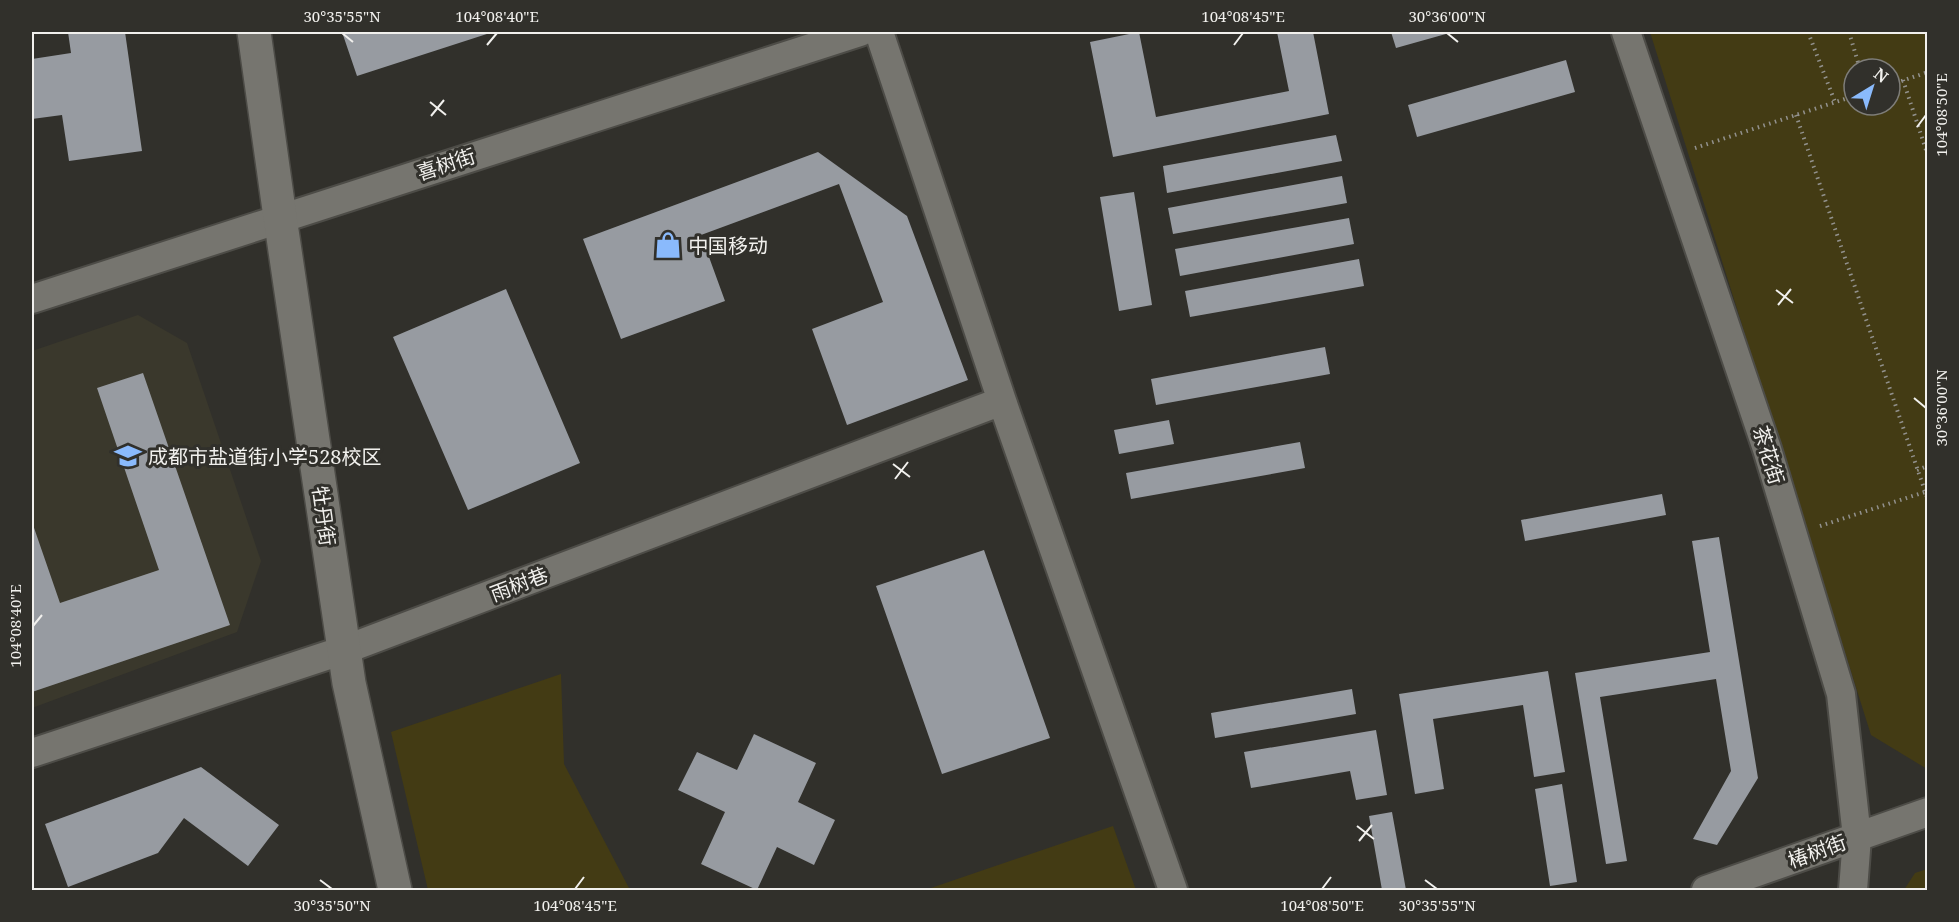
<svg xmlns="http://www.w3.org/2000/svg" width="1959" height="922" font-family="'Noto Serif','Noto Sans SC',serif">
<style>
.built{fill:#3a382c}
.green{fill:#433b14;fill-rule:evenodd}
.building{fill:#979ba1}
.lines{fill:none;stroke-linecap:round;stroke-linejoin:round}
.minor-casing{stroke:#4d4c47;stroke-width:32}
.tertiary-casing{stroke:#4d4c47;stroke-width:36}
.path{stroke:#92918d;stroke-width:4;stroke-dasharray:1.5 4.5;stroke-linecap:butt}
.minor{stroke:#76756f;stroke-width:28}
.tertiary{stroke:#76756f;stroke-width:33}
.ticks{fill:none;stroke:#f1f0ed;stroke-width:2}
.labels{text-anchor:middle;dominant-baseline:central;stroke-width:6;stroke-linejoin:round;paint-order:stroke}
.street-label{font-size:20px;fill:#f1f0ed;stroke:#31302b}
.poi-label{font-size:20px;fill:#f1f0ed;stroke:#31302b;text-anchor:start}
.neatline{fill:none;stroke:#f1f0ed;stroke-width:2}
.ticks-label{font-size:15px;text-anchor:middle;fill:#f1f0ed}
</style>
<rect width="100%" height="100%" fill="#31302b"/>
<path class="built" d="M138 315 187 343 261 561 237 632 32 708V351Z"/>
<path class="green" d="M1650 32H1927V769L1871 735ZM1854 69H1890V105H1854Z
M561 674 564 764 630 890H428L391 732Z
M1113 826 1136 890H925Z
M1927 869V890H1904L1915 873Z"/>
<path class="building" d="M68 32H125L142 151 69 161 62 115 32 119V59L71 53Z
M342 32H493L357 76Z
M1139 32 1156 117 1289 91 1277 32H1313L1329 114 1113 157 1090 42Z
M1391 32H1453L1396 48Z
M1566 60 1575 92 1417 137 1408 105Z
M1336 135 1342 161 1167 193 1163 166Z
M818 152 907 216 968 380 847 425 812 329 883 302 839 184 701 235 725 301 621 339 583 239Z
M1342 176 1347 203 1173 234 1168 208Z
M1134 192 1152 305 1119 311 1100 197Z
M1349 218 1354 244 1180 276 1175 249Z
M1359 259 1364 286 1190 317 1185 291Z
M506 289 580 463 468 510 393 337Z
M1325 347 1330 374 1156 405 1151 379Z
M143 373 230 625 32 692V522L60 603 159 570 97 388Z
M1169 420 1174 444 1119 454 1114 430Z
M1300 442 1305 468 1131 499 1126 473Z
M1662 494 1666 515 1525 541 1521 520Z
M1719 537 1758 778 1717 845 1693 839 1731 771 1716 679 1600 697 1627 861 1606 864 1575 673 1710 652 1692 541Z
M984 550 1050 738 942 774 876 586Z
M1548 671 1565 772 1534 777 1523 705 1433 719 1444 789 1415 794 1399 694Z
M1352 689 1356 714 1215 738 1211 713Z
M1376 730 1387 795 1356 800 1350 771 1251 788 1244 752Z
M754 734 816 763 798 802 835 820 814 865 777 847 757 890 701 864 725 812 678 790 697 752 737 770Z
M201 767 279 825 248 866 184 818 158 853 68 887 45 824Z
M1562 784 1577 882 1550 886 1535 789Z
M1392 812 1406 890H1382L1369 816Z"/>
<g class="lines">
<defs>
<path id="minor" d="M879 32 1002 401 1173 890
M1626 32 1767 449 1841 694 1857 837 1853 890
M32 299 860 32
M32 753 344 650 1002 401
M1706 890 1928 812"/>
<path id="tertiary" d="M254 32 280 217 349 683 395 890"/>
</defs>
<use href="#minor" class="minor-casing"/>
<use href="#tertiary" class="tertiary-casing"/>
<path class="path" d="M1808 32 1835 102
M1849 32 1860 69
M1903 80 1928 156
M1890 85 1928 72
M1796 115 1928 500
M1695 148 1854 96
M1917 470 1928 466
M1820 526 1925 492"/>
<use href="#minor" class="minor"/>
<use href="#tertiary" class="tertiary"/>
</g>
<path class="ticks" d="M342 33 353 42M1447 33 1458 42M487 45 497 33M1234 45 1243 33M430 102 446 115M431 116 444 100M1917 127 1926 115M1776 290 1793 303M1778 305 1791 289M1914 398 1926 408M893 464 910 477M895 479 908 462M33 626 42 615M1357 826 1374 839M1359 841 1372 825M320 880 332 889M1425 880 1437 889M575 889 584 877M1322 889 1331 877"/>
<defs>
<symbol id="shop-bare" viewBox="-9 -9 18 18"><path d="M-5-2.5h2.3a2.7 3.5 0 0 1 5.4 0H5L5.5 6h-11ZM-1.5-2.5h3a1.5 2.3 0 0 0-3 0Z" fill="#8abafc" stroke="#31302b" stroke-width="2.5" paint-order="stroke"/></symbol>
<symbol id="school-bare" viewBox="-9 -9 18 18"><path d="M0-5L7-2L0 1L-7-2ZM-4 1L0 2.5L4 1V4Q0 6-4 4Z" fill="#8abafc" stroke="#31302b" stroke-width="2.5" paint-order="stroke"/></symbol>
</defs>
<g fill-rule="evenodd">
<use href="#shop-bare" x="649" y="226" width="38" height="38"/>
<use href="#school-bare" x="109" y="437" width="38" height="38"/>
</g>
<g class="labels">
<g class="street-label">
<text transform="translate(446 164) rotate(-18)">喜树街</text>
<text transform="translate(1769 455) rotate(73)">茶花街</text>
<text transform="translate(324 516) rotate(82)">牡丹街</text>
<text transform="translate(519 584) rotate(-21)">雨树巷</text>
<text transform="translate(1817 851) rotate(-20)">椿树街</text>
</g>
<g class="poi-label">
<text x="688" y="245">中国移动</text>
<text x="148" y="456">成都市盐道街小学528校区</text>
</g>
</g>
<rect width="1959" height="922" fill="none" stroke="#31302b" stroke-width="66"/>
<g transform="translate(1872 87) rotate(38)"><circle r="28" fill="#31302b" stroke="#7e7d79" stroke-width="1.5"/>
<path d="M0-4.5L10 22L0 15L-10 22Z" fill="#8abafc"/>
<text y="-9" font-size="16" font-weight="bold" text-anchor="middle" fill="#f1f0ed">N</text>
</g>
<rect x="33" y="33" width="1893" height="856" class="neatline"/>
<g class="ticks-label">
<text x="342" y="22">30°35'55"N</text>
<text x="497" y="22">104°08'40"E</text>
<text x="1243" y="22">104°08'45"E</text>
<text x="1447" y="22">30°36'00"N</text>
<text transform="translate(1942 115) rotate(-90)" y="5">104°08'50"E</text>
<text transform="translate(1942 408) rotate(-90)" y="5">30°36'00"N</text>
<text transform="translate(16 626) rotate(-90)" y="5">104°08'40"E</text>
<text x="332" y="911">30°35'50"N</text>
<text x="575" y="911">104°08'45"E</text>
<text x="1322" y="911">104°08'50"E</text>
<text x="1437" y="911">30°35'55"N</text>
</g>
</svg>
